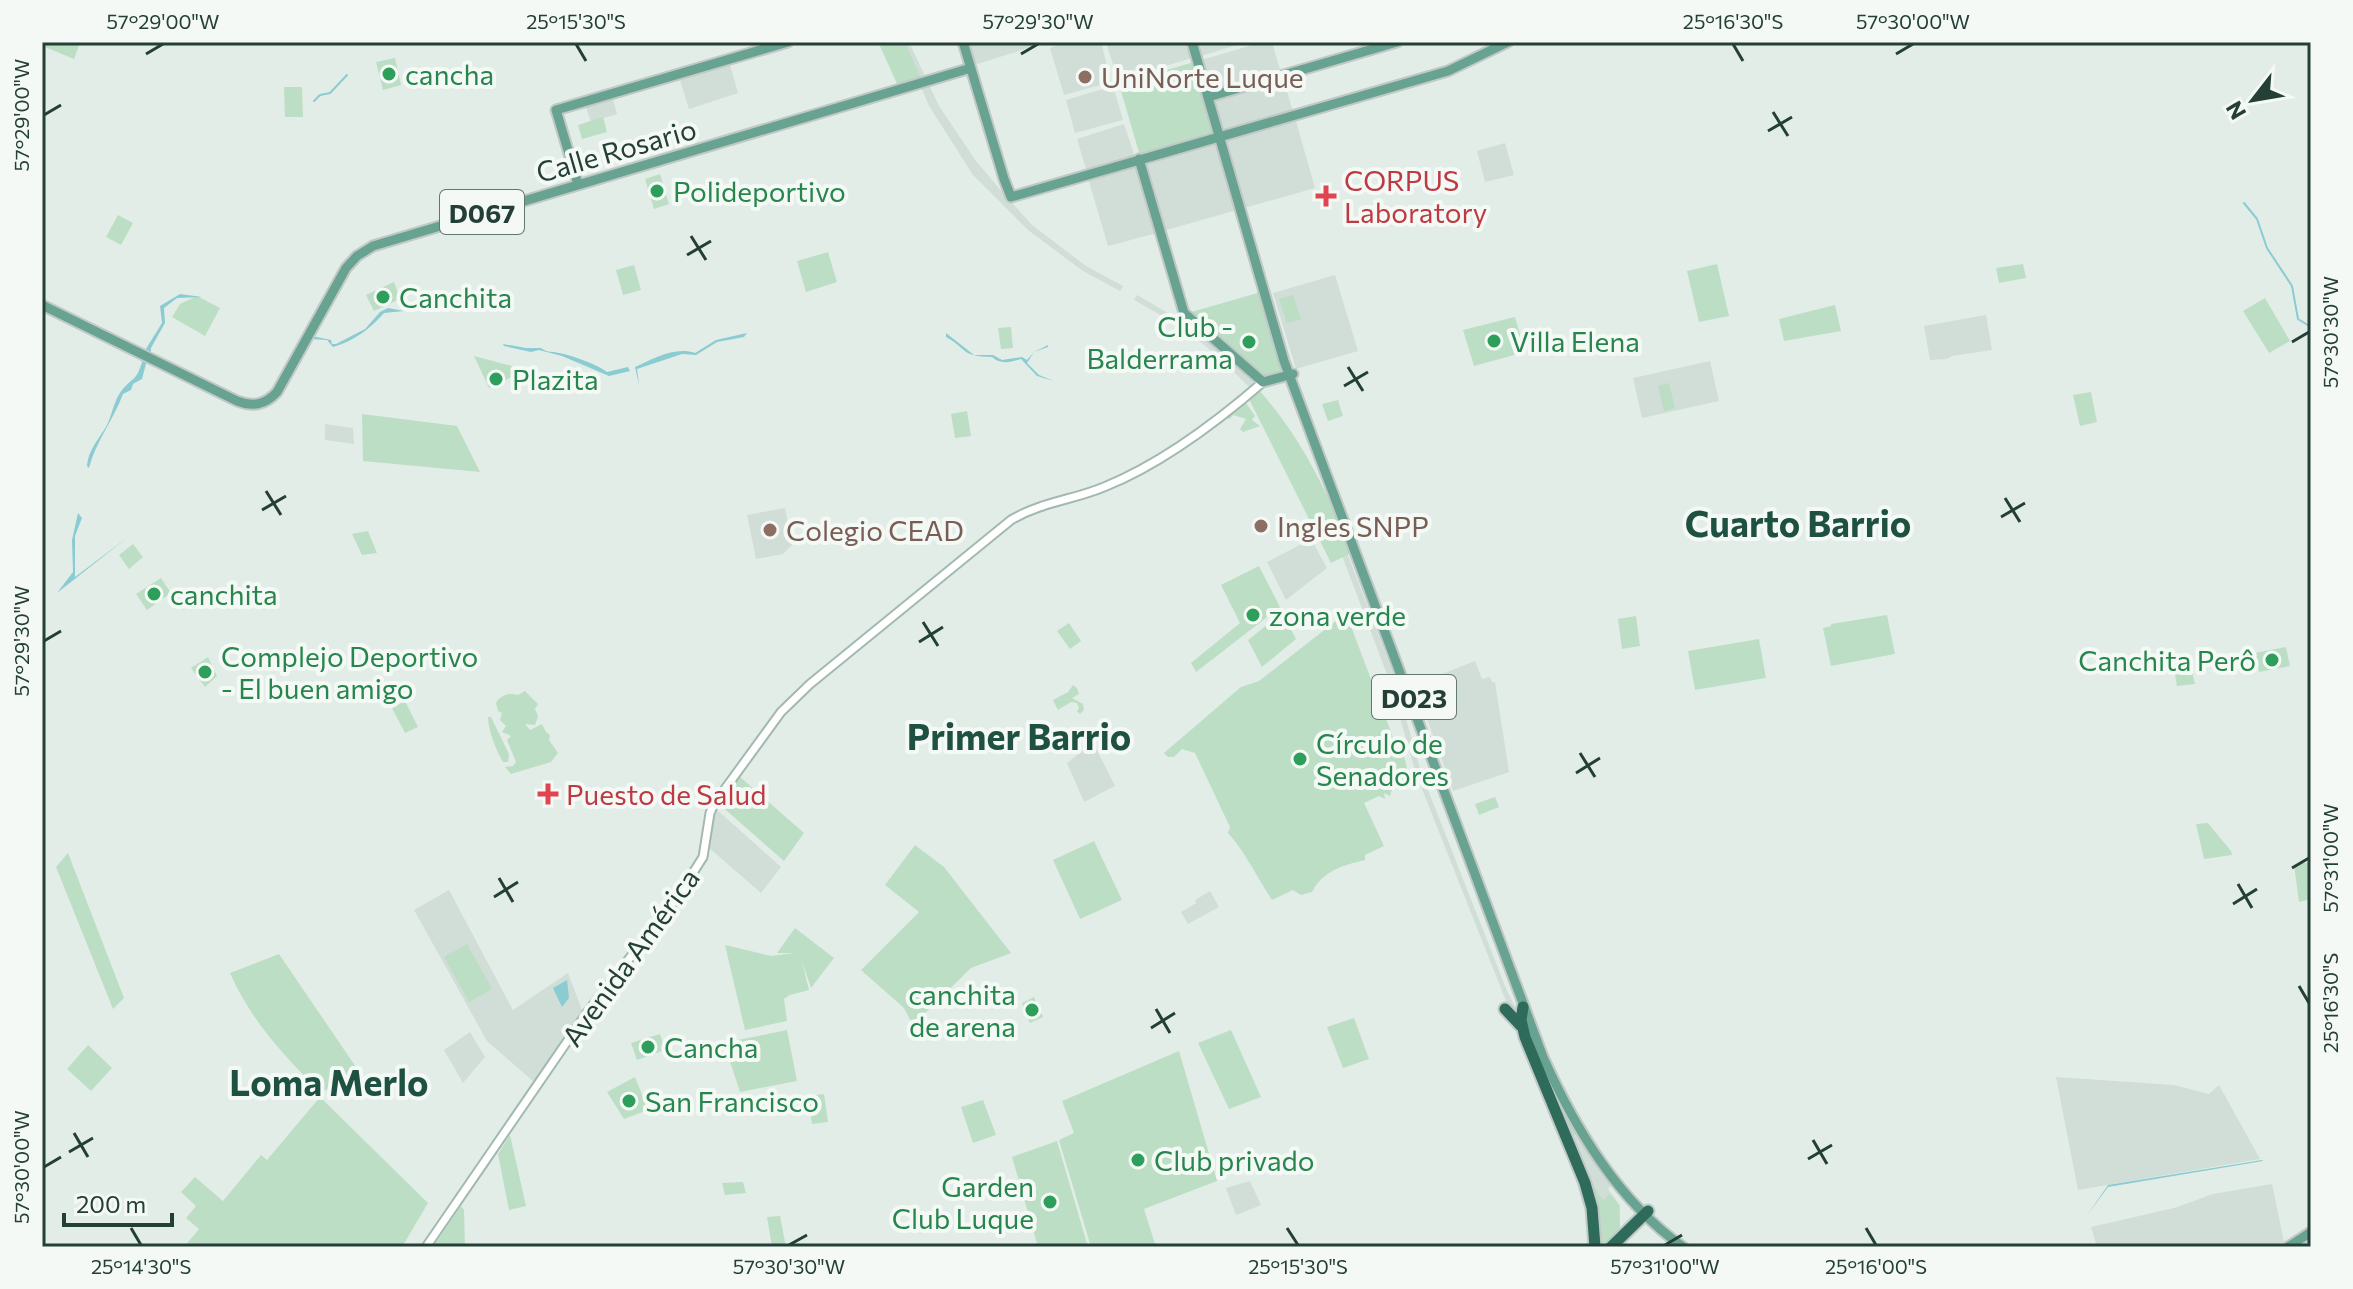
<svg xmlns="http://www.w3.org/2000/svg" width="2353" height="1289" font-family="Commissioner,sans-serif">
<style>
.built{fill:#d1ddd7}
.green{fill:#bcdec4}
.water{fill:#8bcbd2}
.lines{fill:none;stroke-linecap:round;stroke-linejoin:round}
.stream{stroke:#8bcbd2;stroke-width:2}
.secondary-casing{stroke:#a2b9b0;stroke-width:11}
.primary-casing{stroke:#c1c9c7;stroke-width:13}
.motorway-casing{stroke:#c1c9c7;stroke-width:15}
.secondary{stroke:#fff;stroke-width:7}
.primary{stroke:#68a391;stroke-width:9}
.motorway{stroke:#2e6b5b;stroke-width:11}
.ticks{fill:none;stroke:#233f36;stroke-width:3}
.leisure-dot{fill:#2e9e5b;stroke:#f4f9f6;stroke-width:3}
.education-dot{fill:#8d6e63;stroke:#f4f9f6;stroke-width:3}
.health-dot{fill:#e0444e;stroke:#f4f9f6;stroke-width:3}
.labels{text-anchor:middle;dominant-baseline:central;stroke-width:8;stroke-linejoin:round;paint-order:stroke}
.shield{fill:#f4f9f6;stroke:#627770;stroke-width:2}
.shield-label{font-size:26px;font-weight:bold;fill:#233f36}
.leisure-label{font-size:28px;fill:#27864d;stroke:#f4f9f6;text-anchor:start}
.education-label{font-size:28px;fill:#785e54;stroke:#f4f9f6;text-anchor:start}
.street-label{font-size:28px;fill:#233f36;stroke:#f4f9f6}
.health-label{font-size:28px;fill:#be3a42;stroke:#f4f9f6;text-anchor:start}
.district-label{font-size:36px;font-weight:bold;fill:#1e5142;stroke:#f4f9f6}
.neatline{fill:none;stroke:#233f36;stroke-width:3}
.ticks-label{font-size:20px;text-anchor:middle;fill:#233f36}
</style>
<rect width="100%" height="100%" fill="#e3ede8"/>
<path class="built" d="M903 42H909L939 106 976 161 1004 194 1032 225 1086 266 1123 286 1120 291 1083 271 1028 230 973 175 929 106Z
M966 42H1044V43L974 65Z
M1064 42H1101L1111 82 1064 95 1050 48Z
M1106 42H1190L1192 58 1118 80Z
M1194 42H1247L1201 56Z
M1262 42H1272L1281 73 1211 94 1202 60Z
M730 65 738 93 689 109 680 80Z
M1283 79 1293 111 1220 131 1213 98Z
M1113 86 1123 120 1075 133 1066 100Z
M612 96 617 114 591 122 585 104Z
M1295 118 1315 188 1244 208 1223 138Z
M1124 124 1135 157 1087 172 1077 139Z
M1217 139 1237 210 1163 231 1142 161Z
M1505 143 1514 175 1485 182 1477 151Z
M1137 163 1157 233 1108 246 1088 178Z
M1335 275 1358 351 1296 369 1273 293Z
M1137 295 1185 323 1224 354 1253 383 1284 423 1327 500 1394 676 1421 772 1507 991 1518 1012 1588 1199 1601 1247H1595L1573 1170 1416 774 1388 677 1322 503 1249 387 1220 358 1182 327 1134 300Z
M1986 315 1992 350 1952 356 1947 359 1930 360 1924 326Z
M1710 361 1719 401 1642 418 1633 378Z
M325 424 353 428 354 444 325 440Z
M785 508 792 545 783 554 756 559 747 515Z
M1311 539 1327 568 1286 600 1267 562Z
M1475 661 1482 679 1490 677 1492 682H1495L1509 772 1453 791 1415 685Z
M1093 742 1115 786 1084 802 1067 763Z
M717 810 781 867 761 893 708 847 713 815Z
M449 890 513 1010 568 973 582 1010 534 1082 487 1041 414 910Z
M1210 891 1219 907 1188 924 1181 912 1196 903 1195 900Z
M470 1032 485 1057 463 1083 444 1050Z
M2056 1077 2174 1085 2209 1094 2219 1085 2260 1159 2078 1190Z
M1564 1107 1613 1183 1608 1189 1620 1205V1228L1609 1239 1559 1109Z
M1250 1181 1261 1205 1236 1215 1226 1188Z
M2272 1184 2284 1242 2276 1247H2097L2091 1227 2174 1208 2213 1194Z"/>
<path class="green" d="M47 42H77L80 43 74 59 45 47Z
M878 42H905L922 81 899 88Z
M395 58 401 85 383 90 376 62Z
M1194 62 1216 133 1140 156 1119 84Z
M284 87H302L303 117H285Z
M603 117 607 132 582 139 578 125Z
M660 174 669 204 654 209 645 179Z
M118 215 133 223 121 245 106 237Z
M828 252 837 282 806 292 797 261Z
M1717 264 1729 316 1699 322 1687 271Z
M2023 264 2026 278 1999 283 1996 268Z
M634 265 641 290 623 295 616 270Z
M394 282 400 299 374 311 366 295Z
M1261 292 1286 371 1263 377 1188 313Z
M1293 295 1301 319 1287 323 1279 299Z
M197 296 220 308 205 336 172 317 180 304Z
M2265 298 2290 341 2269 353 2243 311Z
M1835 305 1841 331 1784 341 1779 319Z
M1515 317 1525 352 1474 366 1463 330Z
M1011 327 1013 348 1001 349 998 328Z
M474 356 527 370 489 388Z
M1669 383 1675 408 1664 411 1658 386Z
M1259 390C1301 437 1327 491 1350 549L1349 554 1331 563 1249 399Z
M2091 392 2097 422 2080 426 2073 395Z
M1244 400 1255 416 1252 420 1260 426 1243 432 1240 429 1246 419 1233 415 1230 419 1225 418 1224 415Z
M1338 400 1343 416 1328 421 1322 404Z
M967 411 971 436 955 438 951 414Z
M362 414 457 426 480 472 363 461Z
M368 531 377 553 362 555 352 534Z
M133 544 143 557 129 569 119 555Z
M1259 566 1280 607 1196 672 1191 663 1240 623 1221 585Z
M161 578 171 593 147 610 136 594Z
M1282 613 1296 639 1262 667 1248 640Z
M1346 613 1397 748 1403 752 1410 780V783L1392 790 1390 796 1384 793 1385 799 1379 796 1364 803 1384 846 1365 855V860C1343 865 1323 871 1312 892L1301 895 1293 890 1272 900C1258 879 1244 850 1228 833L1230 827 1195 753 1182 749 1174 757H1168L1164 753 1241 687 1259 681Z
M1887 615 1895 654 1831 666 1823 628 1831 626V624Z
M1636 616 1640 646 1622 649 1618 619Z
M1069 623 1081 641 1070 649 1057 631Z
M1759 639 1766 678 1695 690 1688 651Z
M2286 647 2290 666 2259 672 2255 653Z
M208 657 217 676 205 687 191 668Z
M2189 660 2195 684 2177 686 2173 664Z
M1073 685 1077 688 1079 694 1072 698 1083 704 1084 710 1080 714 1077 711 1079 708 1077 703 1071 702 1058 710 1053 700 1068 692Z
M525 691 538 704 535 709 538 716 535 725 525 724 530 730 542 724 546 732 550 735 549 740 558 753 551 762 511 774 505 767 513 766 516 762 507 740 511 736 502 732 506 726 500 720 502 713 498 711 496 703C499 696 510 692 518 695Z
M405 701 418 727 405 733 392 708Z
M488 717H491L509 754 508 762H503C496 750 488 730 488 717Z
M739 776 804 833 784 861 719 804Z
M1495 797 1499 807 1479 815 1475 804Z
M2208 823 2231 851 2232 855 2204 859 2196 824Z
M1094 841 1122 900 1080 919 1053 860Z
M915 845 944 867 1011 953 971 968 913 1025 904 1008 861 970 919 912 885 885Z
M68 853 124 998 113 1009 56 867Z
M2311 862V899L2299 902 2294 865Z
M795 928 834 958 811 988 802 961 809 990 790 995 784 999 787 1021 745 1030 725 945 771 956 794 953H777Z
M467 944 492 989 469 1002 444 957Z
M279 954 358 1070 321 1093C285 1057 251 1021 230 973Z
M1034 997 1043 1017 1030 1023 1022 1003Z
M1354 1018 1369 1059 1343 1068 1327 1027Z
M787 1030 797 1081 740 1092 724 1043Z
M1231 1030 1261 1097 1229 1109 1198 1043Z
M660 1034 665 1050 637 1060 631 1043Z
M88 1045 112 1068 91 1091 67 1069Z
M1179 1051 1217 1181 1144 1209 1156 1247H1091L1059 1140 1074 1133 1062 1101Z
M635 1077 648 1110 624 1119 607 1092Z
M824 1094 828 1122 812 1124 808 1096Z
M320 1097 428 1203 402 1247H184L199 1229 186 1218 196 1206 181 1192 195 1177 223 1201 261 1155 267 1160Z
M983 1100 996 1135 973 1143 961 1107Z
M1561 1105 1577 1132 1573 1137 1592 1184 1603 1200 1610 1194 1619 1206 1620 1230 1600 1247 1597 1226 1556 1107Z
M510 1135 526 1206 509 1210 498 1154Z
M1057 1141 1088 1247H1038L1012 1157Z
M743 1182 746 1193 725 1195 722 1183Z
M461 1206 464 1210 465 1247H433Z
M780 1216 786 1247H772L767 1217Z"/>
<path class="water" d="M180 294 202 297 177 298 164 308 165 323 151 348V355L144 352 162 323 160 306Z
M388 308 404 311 384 313C370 329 354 341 333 347L327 340 311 339 312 336 331 340 332 344H336L365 329 380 312Z
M747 333 744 337 717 342 696 355 682 354 637 369 639 385 635 367C653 359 675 346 695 353L716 340Z
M946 333 974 355H993L1002 360 1022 357 1027 360 1034 352 1048 345V347L1034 352 1027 363 1039 375 1054 381 1037 376 1021 359C1010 362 1001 365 992 357 960 356 969 350 946 337Z
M503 344 526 348H541C547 353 551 351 559 353 574 356 596 364 607 372L628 367 630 371 609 376 562 356 539 350 531 352 504 346Z
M143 359 147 360 142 379 133 384 131 390 123 394C114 419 96 441 89 468L87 466C88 450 99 439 107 425 112 415 114 400 122 390 135 375 136 382 143 359Z
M78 513 82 518 75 536V577L128 537 57 593 73 572 72 540Z
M567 980 569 998 562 1007 553 988Z
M2262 1160 2263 1161 2108 1187 2086 1217 2108 1185Z"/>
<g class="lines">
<path class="stream" d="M314 101 320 95 330 93 347 75
M2244 203 2257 219 2267 248 2292 286 2298 319 2311 327
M2300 1247 2311 1239"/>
<defs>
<path id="secondary" d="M426 1247 586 1014 679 895 703 857 710 813 714 804 781 712 810 684 1011 520C1041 502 1073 500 1104 487 1159 465 1218 421 1263 382"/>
<path id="primary" d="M963 42 1004 179 1011 197 1448 71 1508 42
M1192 42 1284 361 1543 1057C1575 1128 1618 1201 1683 1247
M1208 97 1397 42
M1139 159 1184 313 1263 382 1293 374
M578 184 556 110 788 42
M42 305 237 401C253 407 265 405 277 392L346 268 357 256 373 246 971 68
M2288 1247 2311 1232"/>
<path id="motorway" d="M1523 1007 1521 1020 1525 1037 1585 1183 1592 1208 1595 1247
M1505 1009 1521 1026
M1611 1247 1648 1211"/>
</defs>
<use href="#secondary" class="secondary-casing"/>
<use href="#primary" class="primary-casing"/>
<use href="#motorway" class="motorway-casing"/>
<use href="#secondary" class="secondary"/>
<use href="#primary" class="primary"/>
<use href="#motorway" class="motorway"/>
</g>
<path class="ticks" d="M576 44 586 61M1733 44 1743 61M146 54 163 44M1021 54 1038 44M1896 54 1913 44M1773 112 1788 136M44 115 61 105M1768 131 1792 117M691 236 706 260M687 255 711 241M2292 342 2309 332M1348 367 1363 391M1344 386 1368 372M266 491 281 515M2005 498 2020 522M262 510 286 496M2001 517 2025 503M923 622 938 646M44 641 61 631M919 642 943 627M1580 753 1595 777M1576 773 1600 758M2292 868 2309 858M499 878 513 902M2238 884 2252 908M494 897 518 882M2233 904 2257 889M2299 986 2309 1003M1156 1009 1170 1033M1151 1028 1175 1013M74 1133 88 1157M1813 1140 1827 1164M69 1152 93 1138M1808 1159 1832 1145M44 1167 61 1157M131 1228 141 1245M1287 1228 1298 1245M1866 1228 1876 1245M789 1245 807 1235M1665 1245 1682 1235"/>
<g class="leisure-dot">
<circle cx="389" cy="74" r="8"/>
<circle cx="657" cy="191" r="8"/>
<circle cx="383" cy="297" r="8"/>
<circle cx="1494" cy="341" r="8"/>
<circle cx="1249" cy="342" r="8"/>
<circle cx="496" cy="379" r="8"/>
<circle cx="154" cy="594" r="8"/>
<circle cx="1253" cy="615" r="8"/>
<circle cx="2272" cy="660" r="8"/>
<circle cx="205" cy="672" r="8"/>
<circle cx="1300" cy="759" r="8"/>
<circle cx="1032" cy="1010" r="8"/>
<circle cx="648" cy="1047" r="8"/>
<circle cx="629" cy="1101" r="8"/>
<circle cx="1138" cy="1160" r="8"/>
<circle cx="1050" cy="1202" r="8"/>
</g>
<g class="education-dot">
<circle cx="1085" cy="77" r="8"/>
<circle cx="1261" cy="526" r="8"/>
<circle cx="770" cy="530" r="8"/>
</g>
<g class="health-dot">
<path d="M1322 184h8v8h8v8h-8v8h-8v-8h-8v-8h8z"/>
<path d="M544 782h8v8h8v8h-8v8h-8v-8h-8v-8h8z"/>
</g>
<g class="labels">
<g class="shield">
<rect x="440" y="190" width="84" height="44" rx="6"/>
<rect x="1372" y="675" width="84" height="44" rx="6"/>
</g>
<g class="shield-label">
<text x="482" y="212">D067</text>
<text x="1414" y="697">D023</text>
</g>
<g class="leisure-label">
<text x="405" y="74">cancha</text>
<text x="673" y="191">Polideportivo</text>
<text x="399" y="297">Canchita</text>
<text x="1233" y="326" text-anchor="end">Club -<tspan x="1233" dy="32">Balderrama</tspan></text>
<text x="1510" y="341">Villa Elena</text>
<text x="512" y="379">Plazita</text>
<text x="170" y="594">canchita</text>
<text x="1269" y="615">zona verde</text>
<text x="221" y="656">Complejo Deportivo<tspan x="221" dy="32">- El buen amigo</tspan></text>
<text x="2256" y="660" text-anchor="end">Canchita Perô</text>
<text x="1316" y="743">Círculo de<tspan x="1316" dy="32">Senadores</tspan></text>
<text x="1016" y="994" text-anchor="end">canchita<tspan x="1016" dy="32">de arena</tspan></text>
<text x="664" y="1047">Cancha</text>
<text x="645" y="1101">San Francisco</text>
<text x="1154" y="1160">Club privado</text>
<text x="1034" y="1186" text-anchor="end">Garden<tspan x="1034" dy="32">Club Luque</tspan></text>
</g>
<g class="education-label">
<text x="1101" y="77">UniNorte Luque</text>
<text x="1277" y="526">Ingles SNPP</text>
<text x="786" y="530">Colegio CEAD</text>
</g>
<g class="street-label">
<text transform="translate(616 150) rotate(-16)">Calle Rosario</text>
<text transform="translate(630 957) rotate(-54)">Avenida América</text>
</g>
<g class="health-label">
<text x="1344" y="180">CORPUS<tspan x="1344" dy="32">Laboratory</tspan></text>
<text x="566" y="794">Puesto de Salud</text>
</g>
<g class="district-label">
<text x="1798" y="522">Cuarto Barrio</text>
<text x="1019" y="735">Primer Barrio</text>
<text x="329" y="1081">Loma Merlo</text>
</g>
</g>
<rect width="2353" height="1289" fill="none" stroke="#f4f9f6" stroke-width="88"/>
<g transform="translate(2253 100) rotate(239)" stroke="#f4f9f6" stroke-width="6" paint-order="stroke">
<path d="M0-6L14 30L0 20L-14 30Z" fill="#233f36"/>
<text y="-12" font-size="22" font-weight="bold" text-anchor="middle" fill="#233f36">N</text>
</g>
<path d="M64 1213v12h108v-12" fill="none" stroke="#233f36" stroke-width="4"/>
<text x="76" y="1213" font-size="24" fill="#233f36" stroke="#f4f9f6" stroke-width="6" paint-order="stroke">200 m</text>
<rect x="44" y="44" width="2265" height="1201" class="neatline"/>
<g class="ticks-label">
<text x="163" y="29">57°29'00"W</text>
<text x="576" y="29">25°15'30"S</text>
<text x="1038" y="29">57°29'30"W</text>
<text x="1733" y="29">25°16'30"S</text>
<text x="1913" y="29">57°30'00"W</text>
<text transform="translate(22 115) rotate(-90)" y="7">57°29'00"W</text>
<text transform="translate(2331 332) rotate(-90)" y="7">57°30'30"W</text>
<text transform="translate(22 641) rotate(-90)" y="7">57°29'30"W</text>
<text transform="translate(2331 858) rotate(-90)" y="7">57°31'00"W</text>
<text transform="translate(2331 1003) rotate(-90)" y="7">25°16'30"S</text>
<text transform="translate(22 1167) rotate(-90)" y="7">57°30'00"W</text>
<text x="141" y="1274">25°14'30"S</text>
<text x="789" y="1274">57°30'30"W</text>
<text x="1298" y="1274">25°15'30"S</text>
<text x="1665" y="1274">57°31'00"W</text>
<text x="1876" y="1274">25°16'00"S</text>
</g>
</svg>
